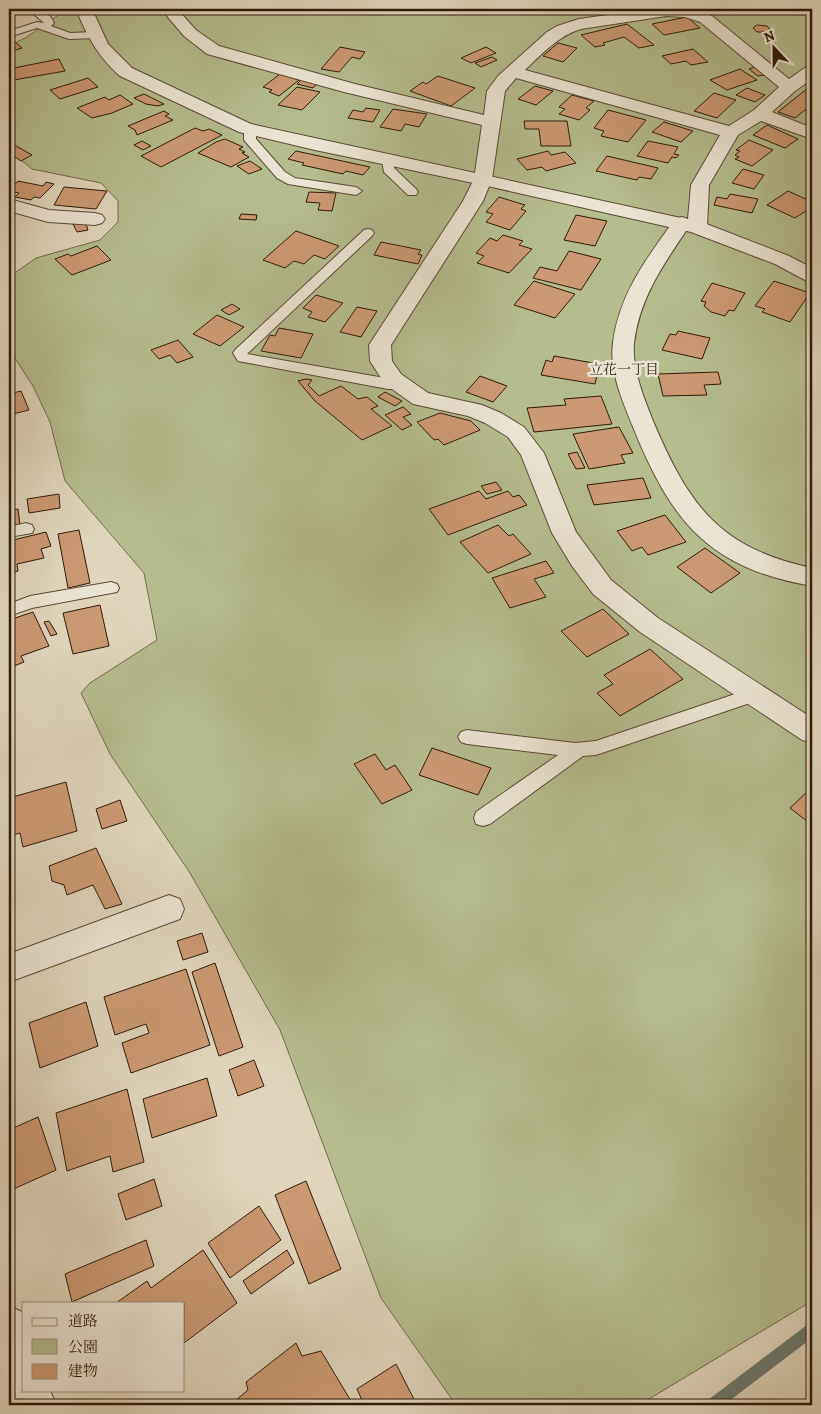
<svg xmlns="http://www.w3.org/2000/svg" width="821" height="1414" font-family="Alegreya,'Noto Serif JP',serif">
<style>
.green{fill:#b5bc8e;stroke:#726b4b}
.lines{fill:none;stroke-linecap:round;stroke-linejoin:round}
.stream{fill:#6c7970;fill-rule:evenodd}
.building{fill:#cb9973;stroke:#301a08}
.service-casing{stroke:#5c4935;stroke-width:2}
.minor-casing{stroke:#5c4935;stroke-width:2}
.tertiary-casing{stroke:#5c4935;stroke-width:2}
.service{fill:#ebe4d3;fill-rule:evenodd}
.minor{fill:#ebe4d3;fill-rule:evenodd}
.tertiary{fill:#ebe4d3;fill-rule:evenodd}
.labels{text-anchor:middle;dominant-baseline:central;stroke-width:5;stroke-linejoin:round;paint-order:stroke}
.far-neighbourhood-label{font-size:14px;fill:#301a08;stroke:#ebe4d3}
</style>
<rect width="100%" height="100%" fill="#e0d5bc"/>
<filter id="stains"><feTurbulence type="fractalNoise" baseFrequency=".004" numOctaves="4"/><feColorMatrix values="0 0 0 0 .2 0 0 0 0 .09 0 0 0 0 .02 0 0 0 .5 -.17"/></filter>
<radialGradient id="worn" r=".72"><stop offset=".6" stop-color="#630" stop-opacity="0"/><stop offset="1" stop-color="#630" stop-opacity=".3"/></radialGradient>
<path class="green" d="M67 9H812V1301L639 1405H456L381 1298 280 1030 190 873 110 754 81 693 90 683 157 640 144 573 65 481 50 422 33 386 9 349V277L36 258 100 240 118 222V201L101 183 32 169 9 150V46L27 37Z"/>
<g class="lines">
<path class="stream" d="M812 1323V1338L724 1405H706L708 1400 807 1325Z"/>
</g>
<path class="building" d="M794 9H812V15Z
M687 17 700 28 664 35 652 24Z
M627 24 654 45 639 48 624 37 603 43 605 45 595 47 581 35Z
M757 25 767 26 770 30 765 32H757L753 28Z
M14 41 22 48 9 52V43Z
M558 43 577 48 563 62 543 56Z
M340 47 365 52 360 59 352 57 339 72 321 69Z
M486 47 496 53 471 63 461 58Z
M693 49 708 62 691 65 686 61 671 64 662 56Z
M492 57 497 60 481 67 475 63Z
M59 59 65 71 14 80 9 69Z
M755 67 764 75 758 76 749 69Z
M740 69 757 80 727 90 710 80Z
M280 74 299 80 279 96 269 92 272 90 263 87Z
M438 76 475 88 451 106 410 91 423 82 426 84Z
M88 78 98 87 60 99 50 90Z
M301 80 317 84 313 88 297 84Z
M535 86 553 91 536 105 518 99Z
M297 87 320 92 302 110 278 105Z
M747 88 765 95 755 102 736 95Z
M808 88 812 89V113L805 110 795 118 778 112Z
M714 93 736 100 717 118 694 111Z
M144 94 164 104 158 106 146 104 134 98Z
M120 95 133 104 112 113 92 118 77 108 105 97 109 100Z
M572 95 594 101 586 108 590 110 579 120 559 114 565 109 559 107Z
M366 108 380 110 373 122 348 118 353 110 363 112Z
M393 109 427 114 419 127 405 124 401 131 380 127Z
M608 110 646 120 628 142 601 136 604 131 594 128Z
M164 111 169 114 165 116 173 120 137 135 135 130 128 126Z
M524 121H567L571 146H541L539 129H525Z
M664 122 693 131 681 142 652 132Z
M767 125 798 139 785 148 753 135Z
M195 128 203 131 209 129 222 135 161 167 141 156Z
M225 139 243 147 239 149 245 152 242 153 249 157 231 167 198 153 216 142Z
M749 140 773 150 752 166 735 159 739 157 735 155 740 151 736 150Z
M142 141 151 146 143 150 134 145Z
M648 141 678 147 674 154 679 155 676 158 672 157 668 163 637 156Z
M9 142 32 155 21 161 9 153Z
M296 151 370 167 363 175 346 171 343 174 302 165 304 163 288 159Z
M548 151 551 155 565 152 576 163 546 171 542 167 527 170 517 159Z
M607 156 658 168 651 179 639 177 637 180 596 171Z
M250 161 262 169 249 174 237 166Z
M743 169 764 175 754 189 732 183Z
M18 181 43 186 46 182 54 184 40 198 34 197 31 200 15 197 19 193 9 191Z
M64 187 107 191 96 209 54 205Z
M788 191 812 202V207L795 218 767 205Z
M309 192 336 193 332 211 318 210 320 203 306 202Z
M730 194 758 199 752 213 714 205 717 197 727 199Z
M499 197 525 205 521 209 526 211 510 230 486 222 493 214 486 212Z
M241 214 257 215 256 220 239 219Z
M576 215 607 221 595 246 564 240Z
M85 221 88 230 77 232 73 224Z
M296 231 339 246 325 259 314 255 304 264 294 261 285 268 263 260Z
M503 235 523 241 519 245 532 249 509 273 477 263 484 256 476 253 490 238 497 241Z
M381 242 421 250 418 254 422 255 418 264 374 255Z
M97 246 111 260 72 275 55 259 68 254 71 256Z
M569 251 601 259 581 290 533 278 540 267 557 271Z
M534 281 575 294 555 318 514 305Z
M774 281 810 293 790 322 762 312 765 309 755 306Z
M712 283 745 293 734 311 729 310 725 316 711 312 704 306 706 302 701 301Z
M316 295 343 303 325 322 308 317 312 312 303 308Z
M232 304 240 309 229 315 221 310Z
M357 307 377 311 361 337 340 332Z
M217 315 244 327 220 346 193 334Z
M279 328 313 334 301 358 261 351 270 335 275 336Z
M678 331 710 338 702 359 662 350 670 334 676 335Z
M178 340 193 357 177 363 170 355 159 359 151 350Z
M554 356 593 363 591 369 598 370 595 384 541 375 546 360 552 362Z
M718 372 721 384 704 385 707 395 663 396 658 374Z
M480 376 507 386 493 402 466 392Z
M306 379 312 380 308 385 319 396 341 386 358 399 367 397 378 406 371 409 392 426 362 440 315 401 298 381Z
M21 391 29 410 9 415V394Z
M385 392 402 401 395 406 378 397Z
M601 396 612 424 534 432 527 408 566 405 564 399Z
M403 407 411 414 403 417 412 425 402 430 385 415Z
M440 413 471 421 480 430 444 445 438 439 434 440 417 422Z
M619 427 633 453 621 455 625 463 589 469 573 434Z
M577 452 585 468 576 469 568 454Z
M643 478 651 498 594 505 587 485Z
M496 482 502 490 487 494 481 486Z
M479 491 486 499 508 491 513 497 519 495 527 505 448 535 429 509Z
M59 494 60 508 29 513 27 499Z
M18 509 20 525 9 527V511Z
M665 515 686 542 648 555 642 547 632 551 617 531Z
M498 525 509 536 513 534 531 554 488 573 460 542Z
M79 530 90 583 68 588 58 534Z
M46 532 51 546 41 549 44 558 17 564 18 571 9 574V541Z
M705 548 740 573 711 593 677 567Z
M546 561 554 573 534 579 546 597 510 608 492 578Z
M100 605 109 646 73 654 63 613Z
M603 609 629 634 587 657 561 631Z
M33 612 49 646 21 656 24 662 9 668V620Z
M49 621 57 634 51 636 44 622Z
M650 649 683 679 620 716 597 693 613 684 604 675Z
M432 748 491 768 478 795 419 775Z
M375 754 386 770 395 765 412 790 382 804 354 764Z
M66 782 77 831 23 847 20 833 9 836V798Z
M812 787V825L790 808Z
M120 800 127 821 102 829 96 809Z
M96 848 122 904 105 909 93 885 67 895 64 885 52 881 49 866Z
M202 933 208 952 183 960 177 941Z
M215 963 243 1047 219 1056 192 972Z
M186 969 210 1045 131 1073 122 1043 149 1033 146 1024 115 1035 104 997Z
M86 1002 98 1046 40 1068 29 1023Z
M254 1060 264 1086 238 1096 229 1070Z
M207 1078 217 1116 152 1138 143 1099Z
M127 1089 144 1162 113 1172 110 1156 67 1171 56 1113Z
M38 1117 56 1170 9 1191V1130Z
M154 1179 162 1206 126 1220 118 1194Z
M306 1181 341 1269 309 1284 275 1195Z
M259 1206 281 1240 230 1278 208 1243Z
M146 1240 154 1266 72 1302 65 1274Z
M203 1250 237 1303 184 1343V1303H116L147 1281 151 1288Z
M287 1250 294 1263 251 1294 243 1281Z
M296 1343 302 1356 321 1351 351 1401 345 1405H230L248 1390 246 1382Z
M396 1364 417 1405H364L357 1389Z"/>
<g class="lines">
<defs>
<path id="service" d="M28 9C39 8 49 11 54 23L51 26 70 33 95 32 100 35 95 38 69 39 37 28 9 37V31L37 22 44 23Z
M250 126 256 129V139L285 172 295 178 356 187 362 191 356 195 288 184 277 178 244 140V129Z
M388 157 394 161V168L416 189 418 192 416 195H408L384 172 382 161Z
M368 229 372 230 374 233 372 236 247 354 402 381 407 383 409 386 407 389H388L238 361 233 353 235 350 364 230Z
M26 523 32 525 34 529 32 533 9 537V527Z
M111 582 117 584 119 588 117 592 32 608 9 616V604L30 596Z
M753 686 759 688 762 693 759 698 750 703 596 755 583 756 490 824 483 826 476 824 474 818 476 812 558 755 467 744 461 742 458 737 461 732 467 730 575 743 596 741 738 693Z"/>
<path id="minor" d="M161 9H177L196 30 219 46 355 84 484 115 487 91 498 76 547 32 557 26 579 19 649 9H693L712 16 789 79 806 67 812 66V79L795 91 772 112 812 128V139L761 121 738 135 709 185 707 227 704 231 697 233 690 231 688 228C663 265 639 299 634 344 632 370 644 398 653 421 689 506 719 548 812 568V586C708 568 671 521 633 427 623 402 609 371 613 343 619 294 647 258 675 219L682 217 688 219 691 185 720 135 516 78 505 91 492 179 483 201 391 345 392 361 401 374 428 393 482 405 501 413 524 427 544 453 576 532 611 580 658 618 812 718V743L802 740 640 632 593 594 572 566 552 533 521 455 508 437 485 423 468 416 413 404 385 384 370 361 369 345 463 201 474 179 482 125 344 92 207 54 184 36ZM666 16 685 17 700 22 779 87 754 110 729 126 525 70C542 54 558 36 581 29Z
M9 199 49 210 95 213 102 215 105 219 102 223 95 225 48 222 9 211Z
M169 895 180 899 184 909 180 919 9 982V954Z
M9 1306 22 1312 24 1315V1390H50L56 1405H18L12 1390 13 1387 9 1382Z"/>
<path id="tertiary" d="M76 9H92L108 44 132 68 251 124 704 223 789 256 812 268V282L805 280 775 264 691 232 483 185 315 150 239 132 120 76C98 57 87 36 76 9Z"/>
</defs>
<use href="#service" class="service-casing"/>
<use href="#minor" class="minor-casing"/>
<use href="#tertiary" class="tertiary-casing"/>
<use href="#service" class="service"/>
<use href="#minor" class="minor"/>
<use href="#tertiary" class="tertiary"/>
</g>
<g class="labels">
<g class="far-neighbourhood-label">
<text x="624" y="369">立花一丁目</text>
</g>
</g>
<rect width="821" height="1414" fill="none" stroke="#e0d5bc" stroke-width="30"/>
<rect x="10" y="10" width="801" height="1394" fill="none" stroke="#301a08" stroke-width="2.5"/>
<rect x="15" y="15" width="791" height="1384" fill="none" stroke="#301a08"/>
<rect x="22" y="1302" width="162" height="90" fill="#ebe4d3" stroke="#a09382"/>
<rect x="32" y="1318" width="25" height="8" fill="#ebe4d3" stroke="#a09382"/>
<text x="68" y="1326" font-size="15" fill="#301a08">道路</text>
<rect x="32" y="1339" width="25" height="15" fill="#b5bc8e" stroke="#a09382"/>
<text x="68" y="1352" font-size="15" fill="#301a08">公園</text>
<rect x="32" y="1364" width="25" height="15" fill="#cb9973" stroke="#a09382"/>
<text x="68" y="1376" font-size="15" fill="#301a08">建物</text>
<g transform="translate(774 48) rotate(338)" stroke="#ebe4d3" stroke-width="4" paint-order="stroke">
<path d="M0-4L9 19L0 12L-9 19Z" fill="#301a08"/>
<text y="-8" font-size="14" font-weight="bold" text-anchor="middle" fill="#301a08">N</text>
</g>
<rect width="100%" height="100%" filter="url(#stains)"/>
<rect width="100%" height="100%" fill="url(#worn)"/>
</svg>
